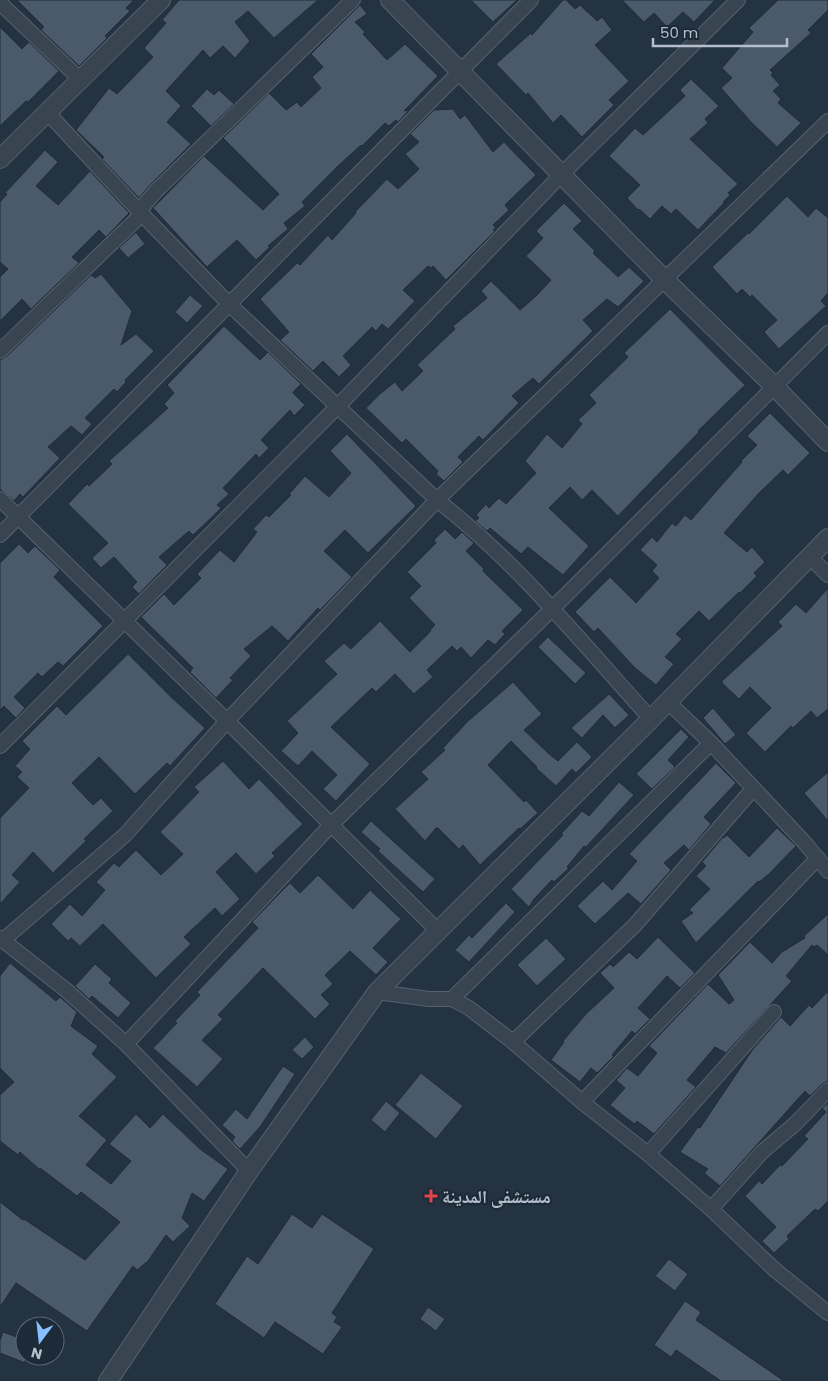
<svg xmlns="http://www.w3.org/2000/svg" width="828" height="1381" font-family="Poppins,'Noto Naskh Arabic',sans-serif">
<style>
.building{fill:#4a5a6b;stroke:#1f2c39}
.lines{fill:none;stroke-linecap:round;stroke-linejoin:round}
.minor-casing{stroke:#56626f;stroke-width:16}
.tertiary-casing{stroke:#56626f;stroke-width:20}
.minor{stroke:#384551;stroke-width:14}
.tertiary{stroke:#384551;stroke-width:18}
.health-dot{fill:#e0444e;stroke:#1d2a37;stroke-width:2}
.labels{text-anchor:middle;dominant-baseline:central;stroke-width:4.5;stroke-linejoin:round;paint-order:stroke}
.poi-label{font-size:18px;font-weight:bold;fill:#b5bfcc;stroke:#1d2a37;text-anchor:start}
</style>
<rect width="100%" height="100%" fill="#243342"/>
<path class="building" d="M17 0H134L126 8 130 11 105 36 107 38 79 66 41 30 44 27Z
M179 0H318L274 38 248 11 235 22 250 41 235 58 223 46 210 58 203 50 166 91 181 106 167 122 191 144 150 185 139 198 102 159 104 157 76 130 109 88 117 94 153 57 144 48 166 23 162 20Z
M471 0H517L493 22Z
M563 0H566L575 9 580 5 597 21 602 17 612 30 595 45 629 81 609 100 614 105 582 137 561 115 553 123 528 93 526 95 496 64 531 33 532 35Z
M622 0H715L694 22 683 12 667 27 654 13 644 22Z
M778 0H828V10L808 30 811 33 770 70 773 73 771 75 780 85 773 91 781 99 778 103 801 123 777 147 752 123 721 88 732 78 722 68 753 32 749 28Z
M360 5 367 14 355 22 365 32 363 34 387 60 405 44 438 76 404 111 409 110 398 122 396 120 389 126 385 123 362 146 361 145 338 166 302 202 305 206 284 223 288 229 268 246 270 247 256 260 237 240 207 267 153 208 204 156 263 210 279 194 223 138 269 93 286 110 297 102 301 107 321 88 312 77 323 67 311 54Z
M0 27 22 49 29 42 59 71 28 102 26 101 0 126Z
M691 79 719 106 705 119 708 123 690 139 738 184 728 193 730 195 723 202 724 203 698 230 676 209 671 214 662 206 650 219 639 209 638 210 627 198 640 185 609 156 635 128 643 135 685 96 680 90Z
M207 89 214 95 219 90 234 104 211 126 191 106Z
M453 109 460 119 465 115 493 152 504 142 536 175 505 205 509 210 493 225 496 228 493 230 495 231 446 280 433 266 431 268 428 266 403 290 415 301 388 329 382 324 376 331 372 327 343 356 351 365 339 377 323 361 313 371 280 340 289 332 260 299 297 263 300 265 328 235 332 240 356 213 355 212 387 179 398 189 419 169 405 154 419 142 410 134 434 110Z
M45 150 58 162 36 186 58 205 90 171 129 213 106 237 99 230 72 257 79 263 31 309 22 299 0 321V277L8 269 0 262V202L7 194 5 193Z
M787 196 808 217 816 208 828 218V293L821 301 826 306 779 349 764 332 777 320 752 295 750 297 742 289 737 294 712 267 748 233 749 234Z
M564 203 582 221 573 229 595 251 593 253 618 277 629 267 644 281 618 307 607 299 583 320 593 331 539 384 533 378 512 396 519 403 483 440 479 436 458 457 463 462 444 481 436 474 438 471 406 439 402 443 366 408 381 393 395 382 402 391 423 371 417 365 455 329 453 326 487 298 481 291 491 281 520 310 536 296 551 280 526 256 543 238 536 231Z
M136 232 145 244 128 258 119 248Z
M101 274 132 311 121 345 136 334 154 351 125 380 126 382 117 392 114 389 85 418 92 424 82 435 71 426 48 447 60 458 23 497 20 494 14 501 0 489V360L6 357 91 275 95 278Z
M190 295 203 306 187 323 175 312Z
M670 309 745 385 698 431 699 432 618 516 592 490 582 500 570 487 549 508 589 546 563 575 528 547 521 554 490 528 487 531 475 521 479 518 476 515 486 504 489 508 499 498 506 504 536 473 525 461 547 434 562 448 582 424 578 420 596 403 589 395 628 357 624 353Z
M224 326 260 360 268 352 301 384 294 391 293 393 305 405 294 416 290 410 261 440 269 448 259 458 256 454 223 488 229 494 217 505 221 508 211 518 193 535 189 531 159 557 167 565 139 594 132 587 137 582 114 557 101 568 92 558 108 543 68 504 87 484 89 486 112 464 109 461 168 408 164 404 174 393 167 385Z
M770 413 810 453 788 475 783 470 758 494 724 533 747 552 752 547 765 562 754 573 757 576 740 593 739 592 709 621 699 611 676 634 682 639 665 657 674 664 656 685 635 668 598 628 594 632 575 612 610 577 636 603 659 578 652 571 657 565 640 550 652 537 657 542 672 523 676 526 685 515 691 520 742 462 741 461 757 445 747 436Z
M347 434 416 506 368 553 345 530 324 551 352 577 320 610 318 608 288 641 272 626 244 649 251 656 230 678 233 680 216 698 190 672 193 668 141 617 164 594 174 605 201 578 197 574 220 550 234 562 257 532 253 529 266 515 269 517 291 495 289 494 305 476 329 497 351 473 330 451Z
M445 529 455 539 462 532 474 543 466 551 484 569 483 571 523 610 502 631 505 634 495 645 488 640 471 658 461 647 457 651 452 646 427 670 433 677 414 694 395 674 376 692 372 688 331 727 370 764 336 801 323 789 337 775 312 751 298 766 281 751 298 733 287 721 337 674 324 661 344 643 351 649 380 621 410 652 431 631 430 630 435 625 409 598 421 586 407 572 436 543 434 540Z
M19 544 28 553 35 546 60 570 54 577 103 626 63 666 58 662 42 677 38 673 14 697 25 708 16 718 4 706 0 710V563Z
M828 588V709L817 718 811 711 793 728 791 726 765 752 746 733 771 708 750 687 739 699 722 683V681L782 626 778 622 796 604 806 613Z
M548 637 586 673 575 684 538 647Z
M128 654 170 696 205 728 170 766 167 763 135 794 99 757 72 783 93 805 101 798 113 811 84 839 86 841 53 873 33 852 12 875 20 882 0 904V818L29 788 17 777 22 772 15 766 30 749 22 741 57 706 66 715Z
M513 682 542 714 524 730 549 754 558 761 577 742 592 757 576 773 572 769 556 786 536 768 537 767 511 741 488 765 524 802 526 800 538 813 520 829 519 828 480 865 463 845 459 849 438 828H436L425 841 395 809 428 779 421 772 445 750 443 748 467 722Z
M609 694 629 715 615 728 603 715 582 738 571 728Z
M713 708 736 735 725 744 703 718Z
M681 729 689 737 668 760 675 767 652 789 636 774Z
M223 761 249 789 259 779 303 824 272 853 275 856 256 874 236 853 216 872 240 899 222 916 215 908 184 937 191 944 156 978 103 924 80 946 71 938 68 941 51 924 70 904 82 916 105 890 96 882 114 863 119 867 136 850 161 875 183 854 160 832 199 792 194 787Z
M716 763 736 783 704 817 711 824 689 850 684 845 664 863 671 870 641 904 628 893 595 924 577 906 603 881 612 890 637 861 629 854Z
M828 772V821L804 793Z
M619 782 634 795 586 847 584 846 567 867 569 868 554 882 552 880 534 899 529 907 511 889 563 835 561 834 582 811 589 816Z
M371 821 435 879 423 892 378 851 380 849 361 832Z
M777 828 796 846 769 874 759 882 758 881 696 943 681 921 693 913 689 910 710 889 696 876 706 866 702 862 723 837 724 838 727 835 749 857Z
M318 875 353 909 370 890 401 919 373 948 388 962 376 975 350 951 325 975 333 984 321 995 330 1004 315 1019 263 968 218 1015 223 1019 202 1040 223 1059 197 1087 153 1048 177 1023 175 1021 200 995 197 992 258 928 252 922 279 894 290 883 300 893Z
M506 903 515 912 469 962 455 950 469 935 472 938Z
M828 914V955L817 945 814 947 812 945 786 976 792 981 726 1053 715 1047 687 1080 696 1087 654 1134 637 1121 635 1124 629 1120 610 1105 625 1088 616 1080 627 1068 638 1076 657 1053 649 1046 708 984 729 1004 734 1000 718 975 750 942 772 963 782 952 805 938 804 936Z
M658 937 695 973 680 988 667 976 638 1008 650 1019 635 1034 632 1031 612 1055 614 1056 597 1073 591 1068 580 1082 551 1060 564 1042 563 1041 586 1014 614 988 600 973 610 964 613 967 629 952 637 959Z
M546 938 566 959 537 986 517 965Z
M10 963 56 1001 60 997 77 1012 71 1026 98 1046 92 1054 117 1077 79 1116 107 1140 86 1165 111 1184 131 1161 109 1144 136 1114 150 1128 163 1114 200 1149 228 1169 204 1201 192 1193 182 1218 190 1226 173 1242 166 1235 148 1261 137 1270 133 1266 87 1331 16 1283 0 1307V1202L23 1220 24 1219 85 1260 120 1222 81 1192 77 1196 40 1168 39 1169 20 1152 18 1155 0 1141V1095L14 1082 0 1068V976Z
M95 964 112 979 109 983 131 1003 118 1018 92 996 89 999 75 986Z
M828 991V1081L822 1084 810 1096 805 1091 720 1186 704 1173 708 1169 680 1152 698 1127 700 1128 753 1049 781 1017 790 1026 809 1005 812 1008Z
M305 1037 314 1047 302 1059 292 1050Z
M283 1066 295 1074 260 1127 240 1149 232 1141 235 1137 222 1125 236 1109 247 1119Z
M421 1073 463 1106 436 1139 395 1105Z
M386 1101 400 1113 385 1132 371 1120Z
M828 1103V1201L818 1211 815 1209 787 1236 789 1239 774 1253 762 1241 776 1227 745 1196 759 1181 762 1184 780 1165 782 1166 808 1139 804 1136 826 1112 822 1108Z
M292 1214 312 1228 322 1214 374 1249 332 1313 337 1317 334 1322 342 1327 323 1354 275 1322 264 1338 215 1304 247 1256 258 1264Z
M669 1259 688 1274 675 1291 655 1276Z
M685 1301 701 1312 696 1320 784 1381H721L676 1350 671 1357 654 1345Z
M428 1307 445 1319 436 1331 420 1319Z
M3 1332 25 1340V1363L0 1353V1340Z"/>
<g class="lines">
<defs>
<path id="minor" d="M0 3 81 80
M47 112 139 211 229 304 437 500C517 562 584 645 651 719
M139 211 156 191 353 0
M0 351 142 214
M0 499 227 721 438 931
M0 535 531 0
M810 557 828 575
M668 702 711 743 804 842 828 871
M0 746 338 406 562 174 738 0
M0 938 66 990 126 1044 249 1171
M2 941 125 835 227 721 437 500 828 121
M377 992 429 999H452L469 1008 513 1042 582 1102 648 1154 711 1209 774 1269 828 1313
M452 999 711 743
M513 1042 635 925 753 789
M126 1044 331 825 552 609 828 333
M582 1102 818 858
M648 1154 774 1012
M711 1209 762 1152 795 1124 828 1090"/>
<path id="tertiary" d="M390 0 665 280 774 386 828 442
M0 159 161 0
M108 1381 249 1171 377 992 651 719 828 538"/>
</defs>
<use href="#minor" class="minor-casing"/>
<use href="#tertiary" class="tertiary-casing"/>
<use href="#minor" class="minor"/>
<use href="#tertiary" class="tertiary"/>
</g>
<path class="health-dot" d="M428.5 1188.5h5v5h5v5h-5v5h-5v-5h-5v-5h5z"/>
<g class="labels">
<g class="poi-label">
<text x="442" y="1196">مستشفى المدينة</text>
</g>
</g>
<g transform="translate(40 1341) rotate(195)"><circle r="24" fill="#1d2a37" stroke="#5a6673"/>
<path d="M0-4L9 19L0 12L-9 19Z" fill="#87bfff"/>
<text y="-8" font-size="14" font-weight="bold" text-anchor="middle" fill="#b5bfcc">N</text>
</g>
<path d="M653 38v8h134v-8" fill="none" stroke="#b5bfcc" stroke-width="2.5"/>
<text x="660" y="38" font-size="15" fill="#b5bfcc" stroke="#1d2a37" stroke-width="4" paint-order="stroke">50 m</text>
</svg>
